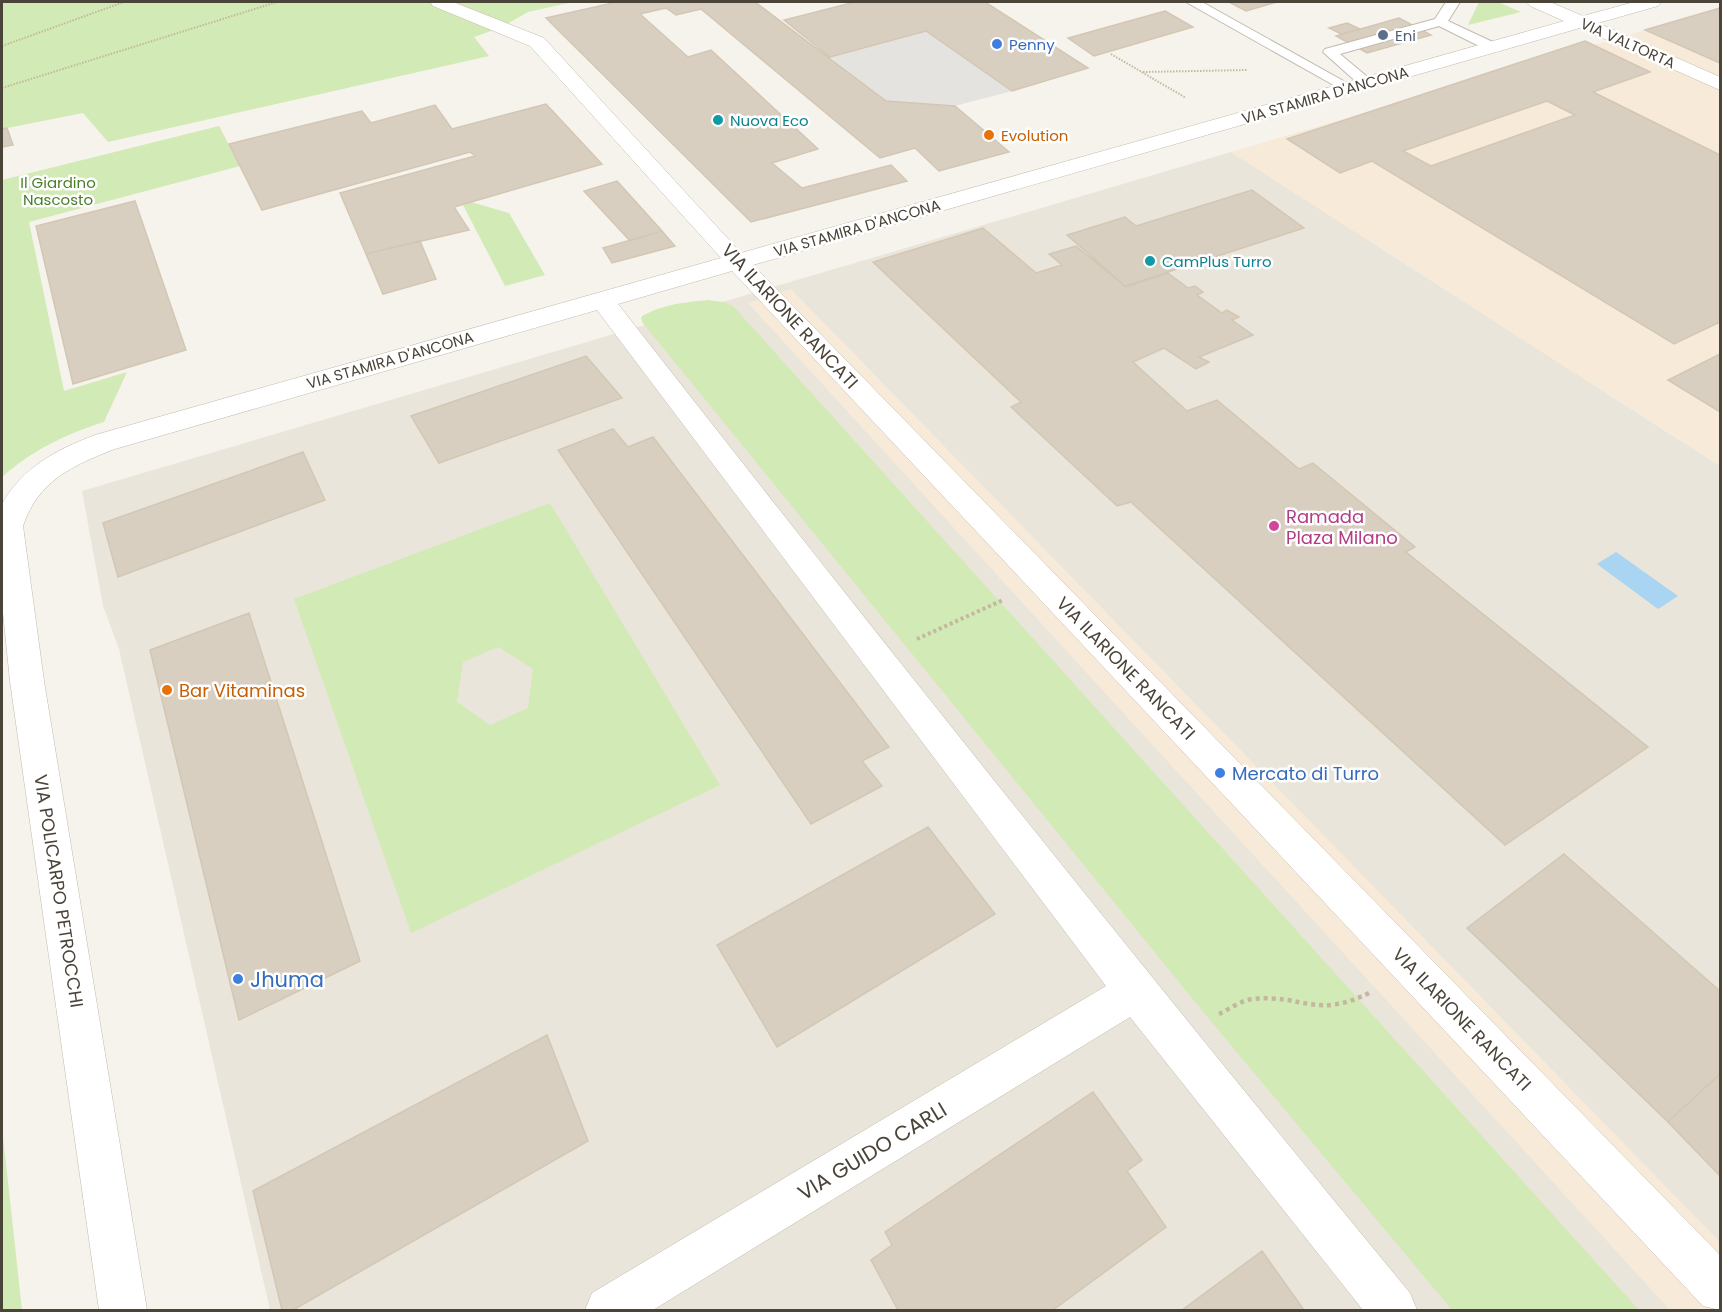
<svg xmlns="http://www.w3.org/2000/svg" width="1722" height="1312" font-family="Poppins,sans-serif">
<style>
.residential{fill:#eae5da}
.commercial{fill:#f7ead8}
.green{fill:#d2eab5;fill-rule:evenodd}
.parking{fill:#e5e3e0}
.water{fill:#a9d4f2}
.building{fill:#d8cfc1;stroke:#d3c7b4;stroke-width:1.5;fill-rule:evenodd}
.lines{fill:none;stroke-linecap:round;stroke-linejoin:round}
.lane-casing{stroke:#c2bbae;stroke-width:2}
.street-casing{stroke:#c2bbae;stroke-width:1}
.path-far2{stroke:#c4b79f;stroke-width:2;stroke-dasharray:1.5 1.5;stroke-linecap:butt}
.path-far1{stroke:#c4b79f;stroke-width:4;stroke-dasharray:3 3;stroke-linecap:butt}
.path{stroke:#c4b79f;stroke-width:4.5;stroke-dasharray:4 4;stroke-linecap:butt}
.lane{fill:#fff;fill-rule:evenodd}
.street{fill:#fff;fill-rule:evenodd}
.service-dot{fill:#5c6f8a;stroke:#fff;stroke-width:2}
.shop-dot{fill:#3f7fe0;stroke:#fff;stroke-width:2}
.culture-dot{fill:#0f9aa8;stroke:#fff;stroke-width:2}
.food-dot{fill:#e8710a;stroke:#fff;stroke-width:2}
.hotel-dot{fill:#d1479c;stroke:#fff;stroke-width:2}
.labels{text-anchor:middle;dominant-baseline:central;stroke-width:5;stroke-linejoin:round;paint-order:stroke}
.far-service-label{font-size:15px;fill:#4e5e75;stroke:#fff;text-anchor:start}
.far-street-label{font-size:15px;fill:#4b4439;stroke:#fff}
.far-shop-label{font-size:15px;fill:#366cbe;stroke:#fff;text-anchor:start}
.far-culture-label{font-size:15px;fill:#0d838f;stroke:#fff;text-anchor:start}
.far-food-label{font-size:15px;fill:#c56008;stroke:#fff;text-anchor:start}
.far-park-label{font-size:15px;fill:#4a7f2a;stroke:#fff}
.street-label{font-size:18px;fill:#4b4439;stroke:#fff}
.hotel-label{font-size:18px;fill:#b23c85;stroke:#fff;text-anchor:start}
.food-label{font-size:18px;fill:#c56008;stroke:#fff;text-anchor:start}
.shop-label{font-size:18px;fill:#366cbe;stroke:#fff;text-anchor:start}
.near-shop-label{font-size:21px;fill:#366cbe;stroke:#fff;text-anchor:start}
.near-street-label{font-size:21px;fill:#4b4439;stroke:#fff}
</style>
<rect width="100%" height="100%" fill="#f6f3ec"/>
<path class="residential" d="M1231 152 1720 466V1310H270L119 649 103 606 82 491Z"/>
<path class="commercial" d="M1720 8V466L1231 152Z
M791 289 1720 1242V1310H1670L748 303Z"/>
<path class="green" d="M2 2H573L528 12 502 27 474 37 489 56 108 142 83 113 2 129Z
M1479 2H1498L1521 12 1468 25Z
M219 126 240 166 29 222 64 391 127 372 104 422C66 434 32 450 2 477V180Z
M471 202 509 213 545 275 505 286 463 205Z
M708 300 723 302 733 306 1639 1310H1452L1209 1019 642 322 641 317C659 305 686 302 708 300Z
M550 503 720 785 411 933 294 599ZM498 647 533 669 528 708 490 725 457 702 463 662Z
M2 1127 22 1310H2Z"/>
<path class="parking" d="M926 31 1012 91 955 106 886 101 830 57Z"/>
<path class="water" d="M1616 552 1678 596 1658 609 1597 564Z"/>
<path class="building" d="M617 2H755L886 101 955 106 1009 152 939 171 915 148 880 158 701 9 676 15 666 8 640 14 688 57 711 50 818 149 772 163 802 188 891 165 907 181 751 222 546 18Z
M855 2H985L1088 68 1012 91 926 31 830 57 784 20Z
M1229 2H1277L1246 11Z
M1720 8V63L1645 30Z
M1165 11 1193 27 1094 56 1068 38Z
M1399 18 1431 35 1367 53 1336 36Z
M1347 23 1360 29 1341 34 1329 28Z
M1585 41 1650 72 1593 92 1720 155V322L1674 344 1372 161 1340 173 1287 139ZM1547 101 1575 115 1431 166 1403 151Z
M546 104 602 164 454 207 469 230 366 254 340 193 475 156 470 152 262 210 229 144 362 111 371 123 435 105 452 129Z
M7 128 13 145 2 147V129Z
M617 181 662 231 630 241 584 191Z
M1252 190 1304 228 1125 286 1067 235 1125 217 1136 226Z
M135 201 186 350 73 384 36 226Z
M983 228 1036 273 1062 265 1049 254 1076 246 1126 287 1168 273 1188 288 1195 286 1203 292 1197 295 1222 313 1227 310 1239 317 1232 320 1253 335 1199 357 1209 362 1196 369 1164 348 1133 362 1187 411 1217 400 1299 469 1313 463 1415 547 1406 552 1648 747 1505 845 1131 502 1117 506 1011 407 1021 402 873 262Z
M662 231 675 246 612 263 603 248Z
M420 241 436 279 383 294 366 254Z
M1720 354V412L1668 380Z
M586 356 622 398 439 463 411 416Z
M613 429 628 447 653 437 889 747 862 761 882 786 811 824 558 450Z
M303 452 325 500 118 577 103 523Z
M249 613 360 961 239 1020 150 650Z
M928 827 995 914 777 1047 717 945Z
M1564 854 1720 991V1074L1668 1122 1467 928Z
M547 1035 588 1141 293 1310H282L253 1191Z
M1720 1074V1176L1668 1122Z
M1093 1092 1142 1160 1127 1171 1166 1227 1053 1310H898L871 1260 892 1245 885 1232Z
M1262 1251 1304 1310H1182Z"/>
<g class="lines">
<defs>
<path id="lane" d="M1186 2H1202L1356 88 1349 92 1344 91Z
M1446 2H1460L1448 21 1497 44V50H1487L1439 26 1340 54 1371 80 1373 83 1366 87 1361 86 1323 52 1325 49 1435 19Z"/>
<path id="street" d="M430 2H453L544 38 741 253 1564 21 1530 6 1527 2H1550L1583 16 1634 2H1661L1658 6 1598 23 1720 77V90L1580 28 753 265 1720 1255V1310L1703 1306 732 271 618 304C878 637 1141 967 1410 1293L1417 1310H1363L1130 1017 653 1310H585L592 1293 1106 986 597 310 115 449C73 465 38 481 23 526L44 681 147 1310H99L10 681 2 603V504C23 467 56 450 95 435L721 258 530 46 433 6Z"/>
</defs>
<use href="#lane" class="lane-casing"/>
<use href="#street" class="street-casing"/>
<path class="path-far2" d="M2 46 124 2
M1111 54 1186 98
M1143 72 1247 70
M2 88 277 2"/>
<path class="path-far1" d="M917 639 1003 600"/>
<path class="path" d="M1219 1014C1230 1009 1241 1000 1253 999 1304 994 1316 1020 1371 992"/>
<use href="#lane" class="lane"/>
<use href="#street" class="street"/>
</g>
<circle class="service-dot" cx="1383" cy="35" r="6"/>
<g class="shop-dot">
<circle cx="997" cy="44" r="6"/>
<circle cx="1220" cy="773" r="6"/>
<circle cx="238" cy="979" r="6"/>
</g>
<g class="culture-dot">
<circle cx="718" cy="120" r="6"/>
<circle cx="1150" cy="261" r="6"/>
</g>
<g class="food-dot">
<circle cx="989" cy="135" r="6"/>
<circle cx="167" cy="690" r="6"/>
</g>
<circle class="hotel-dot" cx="1274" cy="526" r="6"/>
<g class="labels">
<g class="far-service-label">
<text x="1395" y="35">Eni</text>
</g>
<g class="far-street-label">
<text transform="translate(1628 43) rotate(24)">VIA VALTORTA</text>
<text transform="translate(1325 95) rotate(-16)">VIA STAMIRA D'ANCONA</text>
<text transform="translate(857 228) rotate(-16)">VIA STAMIRA D'ANCONA</text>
<text transform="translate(390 360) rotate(-16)">VIA STAMIRA D'ANCONA</text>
</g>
<g class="far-shop-label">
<text x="1009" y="44">Penny</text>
</g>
<g class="far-culture-label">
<text x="730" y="120">Nuova Eco</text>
<text x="1162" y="261">CamPlus Turro</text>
</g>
<g class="far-food-label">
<text x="1001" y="135">Evolution</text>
</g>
<g class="far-park-label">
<text x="58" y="182">Il Giardino<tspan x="58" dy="17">Nascosto</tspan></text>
</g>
<g class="street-label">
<text transform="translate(790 316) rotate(47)">VIA ILARIONE RANCATI</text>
<text transform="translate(1126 668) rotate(46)">VIA ILARIONE RANCATI</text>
<text transform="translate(59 891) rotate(81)">VIA POLICARPO PETROCCHI</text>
<text transform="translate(1462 1019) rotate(46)">VIA ILARIONE RANCATI</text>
</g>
<g class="hotel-label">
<text x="1286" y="516">Ramada<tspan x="1286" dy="21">Plaza Milano</tspan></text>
</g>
<g class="food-label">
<text x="179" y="690">Bar Vitaminas</text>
</g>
<g class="shop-label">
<text x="1232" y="773">Mercato di Turro</text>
</g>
<g class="near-shop-label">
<text x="250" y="979">Jhuma</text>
</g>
<g class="near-street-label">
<text transform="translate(872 1151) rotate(-31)">VIA GUIDO CARLI</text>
</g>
</g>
<rect width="1722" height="1312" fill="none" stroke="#4b4439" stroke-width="6"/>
</svg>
